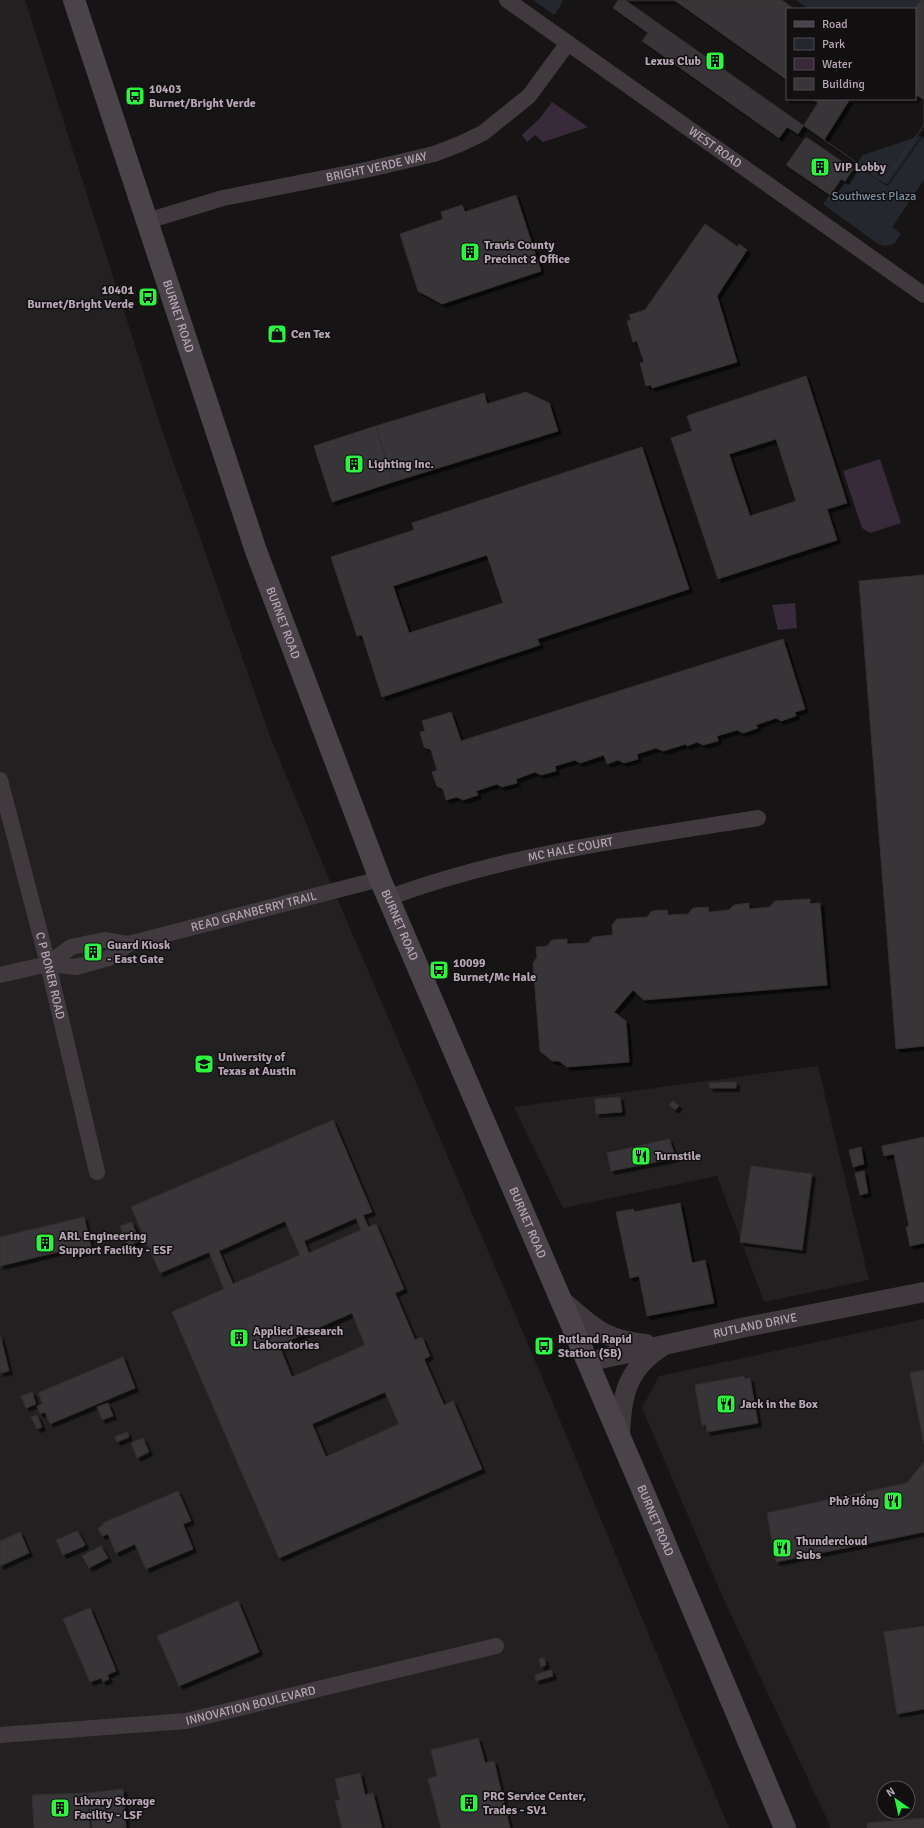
<svg xmlns="http://www.w3.org/2000/svg" width="924" height="1828" font-family="Signika,sans-serif">
<style>
.built{fill:#232022;fill-rule:evenodd}
.green{fill:#24282e}
.water{fill:#382a3a}
.building{fill:#383437;stroke:#322e31;fill-rule:evenodd;filter:url(#shadow)}
.lines{fill:none;stroke-linecap:round;stroke-linejoin:round}
.minor{stroke:#403a3f;stroke-width:16}
.tertiary{stroke:#403a3f;stroke-width:20}
.secondary{stroke:#4b434a;stroke-width:22}
.labels{text-anchor:middle;dominant-baseline:central;stroke-width:3;stroke-linejoin:round;paint-order:stroke}
.poi-label{font-size:12px;font-weight:bold;fill:#b7a6b5;stroke:#110f10;text-anchor:start}
.street-label{font-size:12px;fill:#b7a6b5;stroke:#110f10}
.park-label{font-size:12px;fill:#7c90a2;stroke:#110f10}
</style>
<defs>
<filter id="shadow"><feDropShadow dx="3.5" dy="3.5" stdDeviation="0" flood-color="#0009"/></filter>
</defs>
<rect width="100%" height="100%" fill="#161415"/>
<path class="built" d="M0 0H25L160 424 271 739 334 891 542 1377 729 1828H0Z
M818 1066 869 1280 764 1302 717 1176 563 1208 514 1107Z
M924 1319V1828H831L724 1600 642 1408 659 1376ZM884 1788H908V1812H884Z"/>
<path class="green" d="M533 0H562L563 2 554 15Z
M796 0H924L915 9H808Z
M920 136 924 138V180L892 227 901 234 894 244 885 246 878 244 823 204 841 179 845 181 863 155Z"/>
<path class="water" d="M552 102 588 127 543 142 535 135 527 142 522 135 540 118Z
M880 459 901 523 870 533 862 528 843 471Z
M795 603 797 628 778 630 772 605Z"/>
<path class="building" d="M618 0H674L787 80V99H813L818 103 798 134 787 127 779 138 642 41 648 33 613 8Z
M625 0H782L794 9H787V99H915V94L924 100V125L884 182Z
M921 0H924V125L884 182 824 140 850 99H915L914 9Z
M806 137 853 169 845 181 841 179 830 195 786 165Z
M516 195 541 271 442 304 418 291 400 234 443 219 441 212 462 205 465 212Z
M705 224 738 247 739 244 747 250 717 296 737 362 652 388 651 385 646 386 640 363 644 362 637 341 633 342 627 321 631 320 629 315 645 310Z
M806 376 847 503 827 509 837 540 718 579 671 438 692 431 687 416ZM776 439 796 501 750 516 729 454Z
M526 392 549 403 558 431 393 482 376 426 484 393 487 404Z
M376 426 393 482 332 502 314 446Z
M642 447 689 589 537 639 540 645 382 697 362 635 357 636 331 557 414 530 412 523ZM487 555 503 603 409 633 393 586Z
M924 575V1046L896 1049 859 581Z
M783 639 805 709 795 712 796 716 781 721 776 718 756 725 758 728 743 733 737 730 717 736 718 741 703 745 697 742 687 746 686 744 663 751 656 748 637 754 638 759 624 763 618 760 607 764 604 755 580 763 575 760 555 766 556 771 541 775 535 772 516 779 517 783 502 787 497 784 476 791 478 795 463 800 457 797 446 800 443 789 437 786 432 772 437 770 431 750 424 747 420 732 425 731 422 721 451 712 461 741Z
M810 899V904L820 903 827 985 644 1000 633 990 614 1012 626 1021 629 1062 567 1067 559 1061H552L540 1051 533 963 537 957 536 947 547 946 552 940 567 939V944L588 943 593 937 613 935 612 925 617 919 647 917 652 911 667 910 668 915 688 914 693 908 708 907 709 912 729 910 734 905 749 903V909L770 907 775 901Z
M97 949 98 954 90 956 89 951Z
M736 1082V1088H710L709 1083Z
M620 1097 622 1112 596 1114 595 1099Z
M673 1101 679 1106 675 1110 669 1105Z
M333 1120 372 1212 363 1215 368 1227 376 1224 404 1289 395 1293 415 1340 422 1337 430 1356 424 1359 444 1405 453 1401 482 1469 279 1558 172 1312 224 1289 209 1252 160 1273 131 1207ZM356 1218 361 1230 309 1253 304 1241ZM285 1221 300 1255 233 1284 219 1251ZM352 1313 365 1345 292 1377 279 1345ZM385 1392 399 1424 326 1457 312 1424Z
M924 1137V1243L910 1246 906 1227 909 1226 894 1154 884 1156 882 1146Z
M669 1139 676 1158 611 1171 607 1153Z
M861 1147 864 1164 853 1167 849 1150Z
M751 1166 812 1174 802 1250 740 1242Z
M864 1171 868 1193 860 1195 855 1173Z
M680 1203 692 1263 705 1260 714 1303 647 1316 639 1276 630 1278 616 1212 633 1209 634 1212Z
M84 1217 92 1250 72 1255 70 1249 0 1266V1237Z
M132 1222 139 1241 128 1246 120 1226Z
M0 1335 9 1371 0 1373Z
M123 1357 135 1388 50 1424 45 1412 40 1414 37 1406 43 1404 38 1393Z
M924 1370V1444L910 1373Z
M744 1376V1379L750 1378 758 1423 707 1432 706 1425H702L695 1385Z
M32 1392 36 1404 26 1408 21 1396Z
M108 1403 113 1416 102 1420 97 1407Z
M37 1415 42 1427 37 1429 31 1417Z
M127 1432 129 1437 117 1442 115 1437Z
M143 1438 149 1452 137 1458 131 1443Z
M924 1462V1532L776 1562 767 1513 907 1483Z
M178 1491 191 1521 183 1524 193 1549 146 1569 135 1544 116 1553 108 1534 102 1536 98 1528 103 1525V1523Z
M77 1531 85 1544 84 1546 63 1555 56 1540Z
M20 1532 29 1553 0 1566V1541Z
M101 1546 108 1558 89 1568 82 1556Z
M238 1601 259 1652 179 1686 157 1636Z
M90 1608 116 1671 107 1675 109 1679 103 1682 101 1678 90 1682 63 1619Z
M924 1626V1709L897 1714 884 1632Z
M544 1658 546 1665 541 1667 539 1659Z
M551 1670 553 1676 536 1681 535 1675Z
M478 1738 485 1763 494 1761 510 1828H441L428 1779 437 1776 431 1750Z
M360 1773 365 1795 373 1793 382 1828H342L335 1801 340 1800 335 1779Z
M123 1789 126 1828H92L88 1793Z
M87 1793 90 1828H34L32 1795Z
M924 1818V1828H867V1823Z"/>
<g class="lines">
<g class="minor">
<path id="s1" d="M507 0 924 295"/>
<path id="s2" d="M147 221 223 198 370 169 434 154 460 144 483 133 529 96 568 43"/>
<path id="s3" d="M0 780 48 964 97 1172"/>
<path id="s4" d="M388 898C506 854 633 838 758 818"/>
<path d="M48 964 71 947 104 940 128 944"/>
<path id="s5" d="M0 975 48 964 76 967 109 958 128 944 380 879"/>
<path id="s6" d="M0 1735 186 1721 496 1646"/>
</g>
<g class="tertiary">
<path d="M560 1299C592 1326 602 1340 646 1344"/>
<path id="s7" d="M587 1362 746 1327 924 1292"/>
<path d="M620 1438C621 1399 625 1371 660 1348"/>
</g>
<path class="secondary" id="s8" d="M74 0 256 551 380 879 640 1484 785 1828"/>
</g>
<defs>
<symbol id="building-square" viewBox="-11 -11 22 22"><rect x="-9" y="-9" width="18" height="18" rx="4" fill="#2ef43f" stroke="#110f10"/><path d="M-4-6H4V6H1V3H-1V6H-4ZM-2.5-4.3h1.7v1.8h-1.7ZM.8-4.3h1.7v1.8H.8ZM-2.5-1h1.7V.8h-1.7ZM.8-1h1.7V.8H.8Z" fill="#111"/></symbol>
<symbol id="bus-square" viewBox="-11 -11 22 22"><rect x="-9" y="-9" width="18" height="18" rx="4" fill="#2ef43f" stroke="#110f10"/><path d="M-5-6H5V4H4V6H2V4H-2V6H-4V4H-5ZM-3.5-4V0h7V-4ZM-3.5 1.2v1.5H-2V1.2ZM2 1.2v1.5H3.5V1.2Z" fill="#111"/></symbol>
<symbol id="shop-square" viewBox="-11 -11 22 22"><rect x="-9" y="-9" width="18" height="18" rx="4" fill="#2ef43f" stroke="#110f10"/><path d="M-5-2.5h2.3a2.7 3.5 0 0 1 5.4 0H5L5.5 6h-11ZM-1.5-2.5h3a1.5 2.3 0 0 0-3 0Z" fill="#111"/></symbol>
<symbol id="university-square" viewBox="-11 -11 22 22"><rect x="-9" y="-9" width="18" height="18" rx="4" fill="#2ef43f" stroke="#110f10"/><path d="M0-5L7-2L0 1L-7-2ZM-4 1L0 2.5L4 1V4Q0 6-4 4Z" fill="#111"/></symbol>
<symbol id="restaurant-square" viewBox="-11 -11 22 22"><rect x="-9" y="-9" width="18" height="18" rx="4" fill="#2ef43f" stroke="#110f10"/><path d="M-5-6h1v4h1v-4h1v4h1v-4h1v5L-1.5 .5V6h-2V.5L-5-1ZM5-6V6H3V1.5H1.5Q1.5-4 5-6Z" fill="#111"/></symbol>
</defs>
<g fill-rule="evenodd">
<use href="#building-square" x="704" y="50" width="22" height="22"/>
<use href="#bus-square" x="124" y="85" width="22" height="22"/>
<use href="#building-square" x="809" y="156" width="22" height="22"/>
<use href="#building-square" x="459" y="241" width="22" height="22"/>
<use href="#bus-square" x="137" y="286" width="22" height="22"/>
<use href="#shop-square" x="266" y="323" width="22" height="22"/>
<use href="#building-square" x="343" y="453" width="22" height="22"/>
<use href="#building-square" x="82" y="941" width="22" height="22"/>
<use href="#bus-square" x="428" y="959" width="22" height="22"/>
<use href="#university-square" x="193" y="1053" width="22" height="22"/>
<use href="#restaurant-square" x="630" y="1145" width="22" height="22"/>
<use href="#building-square" x="34" y="1232" width="22" height="22"/>
<use href="#building-square" x="228" y="1327" width="22" height="22"/>
<use href="#bus-square" x="533" y="1335" width="22" height="22"/>
<use href="#restaurant-square" x="715" y="1393" width="22" height="22"/>
<use href="#restaurant-square" x="882" y="1490" width="22" height="22"/>
<use href="#restaurant-square" x="771" y="1537" width="22" height="22"/>
<use href="#building-square" x="458" y="1792" width="22" height="22"/>
<use href="#building-square" x="49" y="1797" width="22" height="22"/>
</g>
<g class="labels">
<g class="poi-label">
<text x="701" y="61" text-anchor="end">Lexus Club</text>
<text x="149" y="89">10403<tspan x="149" dy="14">Burnet/Bright Verde</tspan></text>
<text x="834" y="167">VIP Lobby</text>
<text x="484" y="245">Travis County<tspan x="484" dy="14">Precinct 2 Office</tspan></text>
<text x="134" y="290" text-anchor="end">10401<tspan x="134" dy="14">Burnet/Bright Verde</tspan></text>
<text x="291" y="334">Cen Tex</text>
<text x="368" y="464">Lighting Inc.</text>
<text x="107" y="945">Guard Kiosk<tspan x="107" dy="14">- East Gate</tspan></text>
<text x="453" y="963">10099<tspan x="453" dy="14">Burnet/Mc Hale</tspan></text>
<text x="218" y="1057">University of<tspan x="218" dy="14">Texas at Austin</tspan></text>
<text x="655" y="1156">Turnstile</text>
<text x="59" y="1236">ARL Engineering<tspan x="59" dy="14">Support Facility - ESF</tspan></text>
<text x="253" y="1331">Applied Research<tspan x="253" dy="14">Laboratories</tspan></text>
<text x="558" y="1339">Rutland Rapid<tspan x="558" dy="14">Station (SB)</tspan></text>
<text x="740" y="1404">Jack in the Box</text>
<text x="879" y="1501" text-anchor="end">Phở Hồng</text>
<text x="796" y="1541">Thundercloud<tspan x="796" dy="14">Subs</tspan></text>
<text x="483" y="1796">PRC Service Center,<tspan x="483" dy="14">Trades - SV1</tspan></text>
<text x="74" y="1801">Library Storage<tspan x="74" dy="14">Facility - LSF</tspan></text>
</g>
<g class="street-label">
<text stroke="none"><textPath href="#s1" startOffset="255">WEST ROAD</textPath></text>
<text stroke="none"><textPath href="#s2" startOffset="236">BRIGHT VERDE WAY</textPath></text>
<text stroke="none"><textPath href="#s8" startOffset="333">BURNET ROAD</textPath></text>
<text stroke="none"><textPath href="#s8" startOffset="657">BURNET ROAD</textPath></text>
<text stroke="none"><textPath href="#s4" startOffset="189">MC HALE COURT</textPath></text>
<text stroke="none"><textPath href="#s5" startOffset="265">READ GRANBERRY TRAIL</textPath></text>
<text stroke="none"><textPath href="#s8" startOffset="981">BURNET ROAD</textPath></text>
<text stroke="none"><textPath href="#s3" startOffset="202">C P BONER ROAD</textPath></text>
<text stroke="none"><textPath href="#s8" startOffset="1305">BURNET ROAD</textPath></text>
<text stroke="none"><textPath href="#s7" startOffset="172">RUTLAND DRIVE</textPath></text>
<text stroke="none"><textPath href="#s8" startOffset="1629">BURNET ROAD</textPath></text>
<text stroke="none"><textPath href="#s6" startOffset="253">INNOVATION BOULEVARD</textPath></text>
</g>
<g class="park-label">
<text x="874" y="196">Southwest Plaza</text>
</g>
</g>
<rect x="786" y="8" width="130" height="92" fill="#110f10" stroke="#534b52"/>
<rect x="794" y="21" width="20" height="6" fill="#4b434a" stroke="#534b52"/>
<text x="822" y="28" font-size="12" fill="#b7a6b5">Road</text>
<rect x="794" y="38" width="20" height="12" fill="#24282e" stroke="#534b52"/>
<text x="822" y="48" font-size="12" fill="#b7a6b5">Park</text>
<rect x="794" y="58" width="20" height="12" fill="#382a3a" stroke="#534b52"/>
<text x="822" y="68" font-size="12" fill="#b7a6b5">Water</text>
<rect x="794" y="78" width="20" height="12" fill="#383437" stroke="#534b52"/>
<text x="822" y="88" font-size="12" fill="#b7a6b5">Building</text>
<g transform="translate(896 1800) rotate(326)"><circle r="19" fill="#110f10" stroke="#534b52"/>
<path d="M0-3L7 15L0 10L-7 15Z" fill="#2ef43f"/>
<text y="-6" font-size="11" font-weight="bold" text-anchor="middle" fill="#b7a6b5">N</text>
</g>
</svg>
